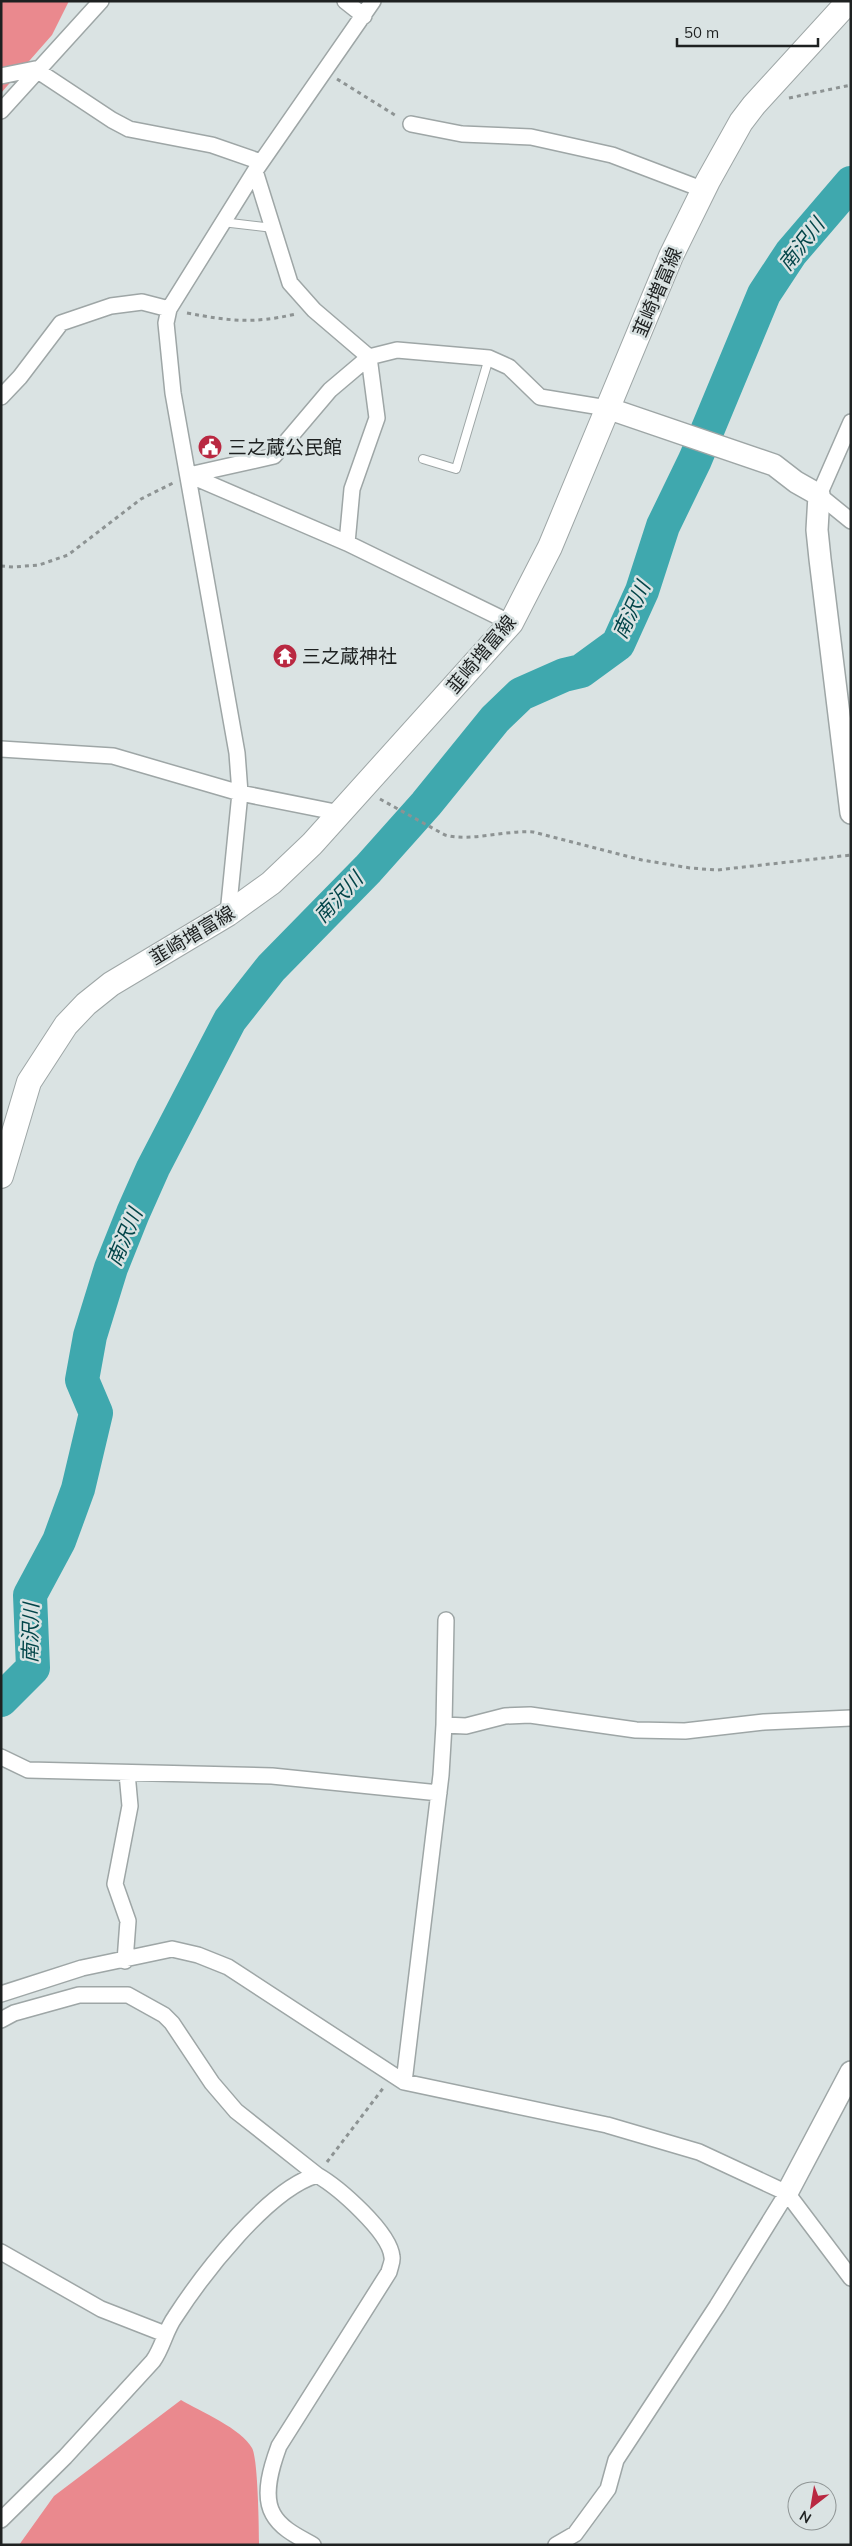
<svg xmlns="http://www.w3.org/2000/svg" width="852" height="2546" font-family="Mulish,'Noto Sans JP',sans-serif">
<style>
.forest{fill:#ea898e}
.lines{fill:none;stroke-linecap:round;stroke-linejoin:round}
.river{stroke:#3fa8ae;stroke-width:34}
.lane-casing{stroke:#9ea6a6;stroke-width:10}
.street-casing{stroke:#9ea6a6;stroke-width:18}
.secondary-casing{stroke:#9ea6a6;stroke-width:24}
.primary-casing{stroke:#9ea6a6;stroke-width:26}
.path{stroke:#8d9393;stroke-width:3;stroke-dasharray:4 4;stroke-linecap:butt}
.lane{stroke:#fff;stroke-width:8}
.street{stroke:#fff;stroke-width:15}
.secondary{stroke:#fff;stroke-width:21}
.primary{stroke:#fff;stroke-width:24}
.labels{text-anchor:middle;dominant-baseline:central;stroke-width:5;stroke-linejoin:round;paint-order:stroke}
.street-label{font-size:19px;fill:#1e2121;stroke:#dae3e3}
.poi-label{font-size:19px;fill:#1e2121;stroke:#dae3e3;text-anchor:start}
.water-label{font-size:20px;font-style:italic;fill:#034549;stroke:#dae3e3}
</style>
<rect width="100%" height="100%" fill="#dae3e3"/>
<path class="forest" d="M1 1H69L52 35 1 93Z
M181 2400C200 2411 242 2429 252 2448 258 2458 259 2529 259 2545H19L54 2496Z"/>
<g class="lines">
<path class="river" d="M1 1700 33 1668 30 1595 59 1541 78 1489 96 1413 82 1380 90 1336 111 1268 133 1213 153 1168 230 1020 271 968 368 869 426 804 495 719 521 694 564 675 581 671 618 644 642 591 663 526 695 460 764 294 791 253 851 183"/>
<defs>
<path id="lane" d="M222 222 273 228
M423 459 456 469 489 358"/>
<path id="street" d="M345 1 364 16
M1 76 35 69 112 120 129 129 212 145 261 162
M1 111 101 1
M411 124 462 134 531 137 612 155 704 190
M255 171 290 283 314 310 369 357 377 418 352 489 347 543 511 623
M1 397 20 377 61 323 111 306 142 302 169 309
M851 422 819 495 851 521
M189 475 274 456 330 390 369 357 397 350 489 358 509 367 540 397 607 408
M189 475 347 543
M1 749 113 756 240 793 340 813
M228 914 240 793 237 753 173 393 166 323 169 309 255 171 373 1
M444 1725 446 1620
M1 1757 28 1770 272 1776 439 1793
M125 1961 128 1921 115 1884 130 1806 127 1773
M1 1994 82 1968 172 1949 198 1955 228 1967 404 2082 607 2125 699 2152 787 2193 851 2278
M1 2020 14 2013 79 1995H128L164 2015 172 2023 212 2083 236 2111 317 2175
M404 2082 441 1775 444 1725 466 1726 505 1716 530 1715 636 1730 685 1731 764 1722 851 1718
M1 2252 101 2309 165 2334
M1 2520 65 2457 153 2361C163 2347 165 2331 175 2317 203 2274 268 2189 317 2175 338 2187 390 2232 392 2257 393 2261 390 2267 389 2272L279 2446C272 2465 262 2495 273 2514 281 2529 299 2537 313 2545
M556 2545 575 2534 608 2489 616 2460 717 2306 787 2193"/>
<path id="secondary" d="M607 408 774 465 796 482 819 495 817 530 820 559 851 813
M787 2193 851 2072"/>
<path id="primary" d="M1 1176 29 1082 66 1025 86 1004 111 984 228 914 271 883 312 844 511 623 550 547 671 256 708 181 741 122 754 105 849 1"/>
</defs>
<use href="#lane" class="lane-casing"/>
<use href="#street" class="street-casing"/>
<use href="#secondary" class="secondary-casing"/>
<use href="#primary" class="primary-casing"/>
<path class="path" d="M337 79 398 117
M789 98 851 85
M187 313C230 321 252 324 296 314
M1 566 13 567 39 565 68 555 141 499 173 483
M380 799 445 835C472 842 504 830 533 832L642 860 690 868 717 870 851 855
M327 2162 384 2087"/>
<use href="#lane" class="lane"/>
<use href="#street" class="street"/>
<use href="#secondary" class="secondary"/>
<use href="#primary" class="primary"/>
</g>
<defs>
<symbol id="civic-disc" viewBox="-11 -11 22 22"><circle r="9.5" fill="#b92841" stroke="#dae3e3"/><path d="M-.6-6.5H3V-4.5H.6V-3L4-1V1h2V6H-6V1h2V-1L-.6-3ZM-1.2 2.5V6h2.4V2.5Z" fill="#fff"/></symbol>
<symbol id="temple-disc" viewBox="-11 -11 22 22"><circle r="9.5" fill="#b92841" stroke="#dae3e3"/><path d="M0-6L5-2H3V0L6.5 2.5H4V6H1.5V3h-3V6H-4V2.5H-6.5L-3 0V-2H-5Z" fill="#fff"/></symbol>
</defs>
<g fill-rule="evenodd">
<use href="#civic-disc" x="196" y="433" width="28" height="28"/>
<use href="#temple-disc" x="271" y="642" width="28" height="28"/>
</g>
<g class="labels">
<g class="street-label">
<text transform="translate(657 292) rotate(-67)">韮崎増富線</text>
<text transform="translate(481 654) rotate(-50)">韮崎増富線</text>
<text transform="translate(192 935) rotate(-31)">韮崎増富線</text>
</g>
<g class="poi-label">
<text x="228" y="447">三之蔵公民館</text>
<text x="302" y="656">三之蔵神社</text>
</g>
<g class="water-label">
<text transform="translate(801 244) rotate(-52)">南沢川</text>
<text transform="translate(631 610) rotate(-65)">南沢川</text>
<text transform="translate(338 897) rotate(-47)">南沢川</text>
<text transform="translate(124 1237) rotate(-67)">南沢川</text>
<text transform="translate(30 1633) rotate(-89)">南沢川</text>
</g>
</g>
<rect width="852" height="2546" fill="none" stroke="#1e2121" stroke-width="5"/>
<g transform="translate(812 2506) rotate(211)"><circle r="24" fill="#dae3e3" stroke="#8f9595"/>
<path d="M0-4L9 19L0 12L-9 19Z" fill="#b92841"/>
<text y="-8" font-size="14" font-weight="bold" text-anchor="middle" fill="#1e2121">N</text>
</g>
<path d="M677 38v8h141v-8" fill="none" stroke="#1e2121" stroke-width="2.5"/>
<text x="684" y="38" font-size="15" fill="#1e2121" stroke="#dae3e3" stroke-width="4" paint-order="stroke">50 m</text>
</svg>
